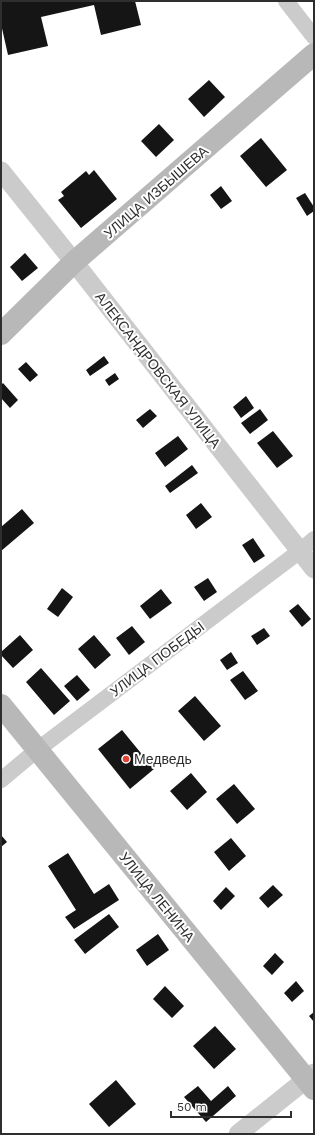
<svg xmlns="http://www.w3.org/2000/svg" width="315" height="1135" font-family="'Work Sans',sans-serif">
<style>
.building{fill:#151515}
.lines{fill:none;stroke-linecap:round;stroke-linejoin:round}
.minor{stroke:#cbcbcb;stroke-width:16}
.tertiary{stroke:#cbcbcb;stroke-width:19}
.secondary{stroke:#b8b8b8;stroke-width:22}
.poi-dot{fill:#e34432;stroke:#fff;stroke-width:1.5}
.labels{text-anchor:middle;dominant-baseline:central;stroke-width:4;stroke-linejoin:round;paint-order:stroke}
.street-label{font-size:14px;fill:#2e2e2e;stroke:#fff}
.poi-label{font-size:14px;fill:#2e2e2e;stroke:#fff;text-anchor:start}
</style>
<rect width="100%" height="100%" fill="#fff"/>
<path class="building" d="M1 1H135L141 25 101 35 94 5 41 17 48 46 8 55 1 24Z
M209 80 225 97 204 117 188 99Z
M159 124 174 140 156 157 141 141Z
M261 138 287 170 266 187 240 156Z
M94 170 117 199 81 228 58 200 64 196 61 192 86 171 89 175Z
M221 186 232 201 221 209 210 195Z
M305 193 314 207V211L307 216 296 198Z
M25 253 38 268 22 281 10 267Z
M104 356 109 363 90 376 86 370Z
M26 362 38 375 30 382 18 369Z
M115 373 119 379 109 386 105 380Z
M3 383 18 400 10 408 1 398V385Z
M246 396 254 408 241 418 233 407Z
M150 409 157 416 143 428 136 420Z
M260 409 268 420 250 434 241 423Z
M273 431 293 456 277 468 257 443Z
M178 436 188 449 165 467 155 453Z
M192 465 198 473 170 493 165 486Z
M201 503 212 517 196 529 186 515Z
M22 509 34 523 1 551V527Z
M253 538 265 556 254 563 242 545Z
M208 578 217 592 204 601 194 587Z
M62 588 73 597 58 617 47 609Z
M161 589 172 603 150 619 140 606Z
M298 604 311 619 302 627 289 611Z
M132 626 145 642 129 655 116 638Z
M264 628 270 636 257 645 251 636Z
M20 635 33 650 13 668 1 655V652Z
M94 635 111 655 95 669 78 649Z
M231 652 238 663 227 670 220 660Z
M41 668 70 701 54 715 26 682Z
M243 671 258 691 245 700 230 680Z
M77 675 90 690 77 701 64 686Z
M195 696 221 726 204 741 178 711Z
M122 730 154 769 130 789 98 749Z
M191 773 207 792 187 810 170 791Z
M234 784 255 809 237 824 216 799Z
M1 835 7 842 1 847Z
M231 838 246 856 229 871 214 852Z
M68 853 94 894 109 884 119 900 74 929 65 917 76 910 48 866Z
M273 885 283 895 268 908 259 898Z
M226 887 235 896 221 910 213 901Z
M109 914 119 927 85 954 74 940Z
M158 934 169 950 147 966 136 950Z
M275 953 284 962 272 975 263 966Z
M296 981 304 991 292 1002 284 993Z
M165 986 184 1006 172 1018 153 999Z
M314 1012V1022L309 1016Z
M215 1026 236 1049 214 1069 193 1046Z
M116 1080 136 1104 109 1127 89 1104Z
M198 1086 211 1101 228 1086 236 1096 206 1122 184 1097Z"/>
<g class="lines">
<path class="minor" d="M286 1 314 37
M1 780 37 750 300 551 314 539"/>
<path class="tertiary" d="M1 171 74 262 314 569
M238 1134 314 1073"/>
<path class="secondary" d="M1 334 74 262 314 54
M1 705 314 1089"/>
</g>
<circle class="poi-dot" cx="126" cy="759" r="4"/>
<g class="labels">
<g class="street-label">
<text transform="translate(156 192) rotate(-41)">УЛИЦА ИЗБЫШЕВА</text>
<text transform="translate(158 370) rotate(52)">АЛЕКСАНДРОВСКАЯ УЛИЦА</text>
<text transform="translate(157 659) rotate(-37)">УЛИЦА ПОБЕДЫ</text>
<text transform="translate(157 897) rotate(51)">УЛИЦА ЛЕНИНА</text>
</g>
<g class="poi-label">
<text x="134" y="759">Медведь</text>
</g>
</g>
<rect width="315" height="1135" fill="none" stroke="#2e2e2e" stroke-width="4"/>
<path d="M171 1111v6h120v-6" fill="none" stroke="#2e2e2e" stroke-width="2"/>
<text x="177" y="1111" font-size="12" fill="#2e2e2e" stroke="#ffffff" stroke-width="3" paint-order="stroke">50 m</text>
</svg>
